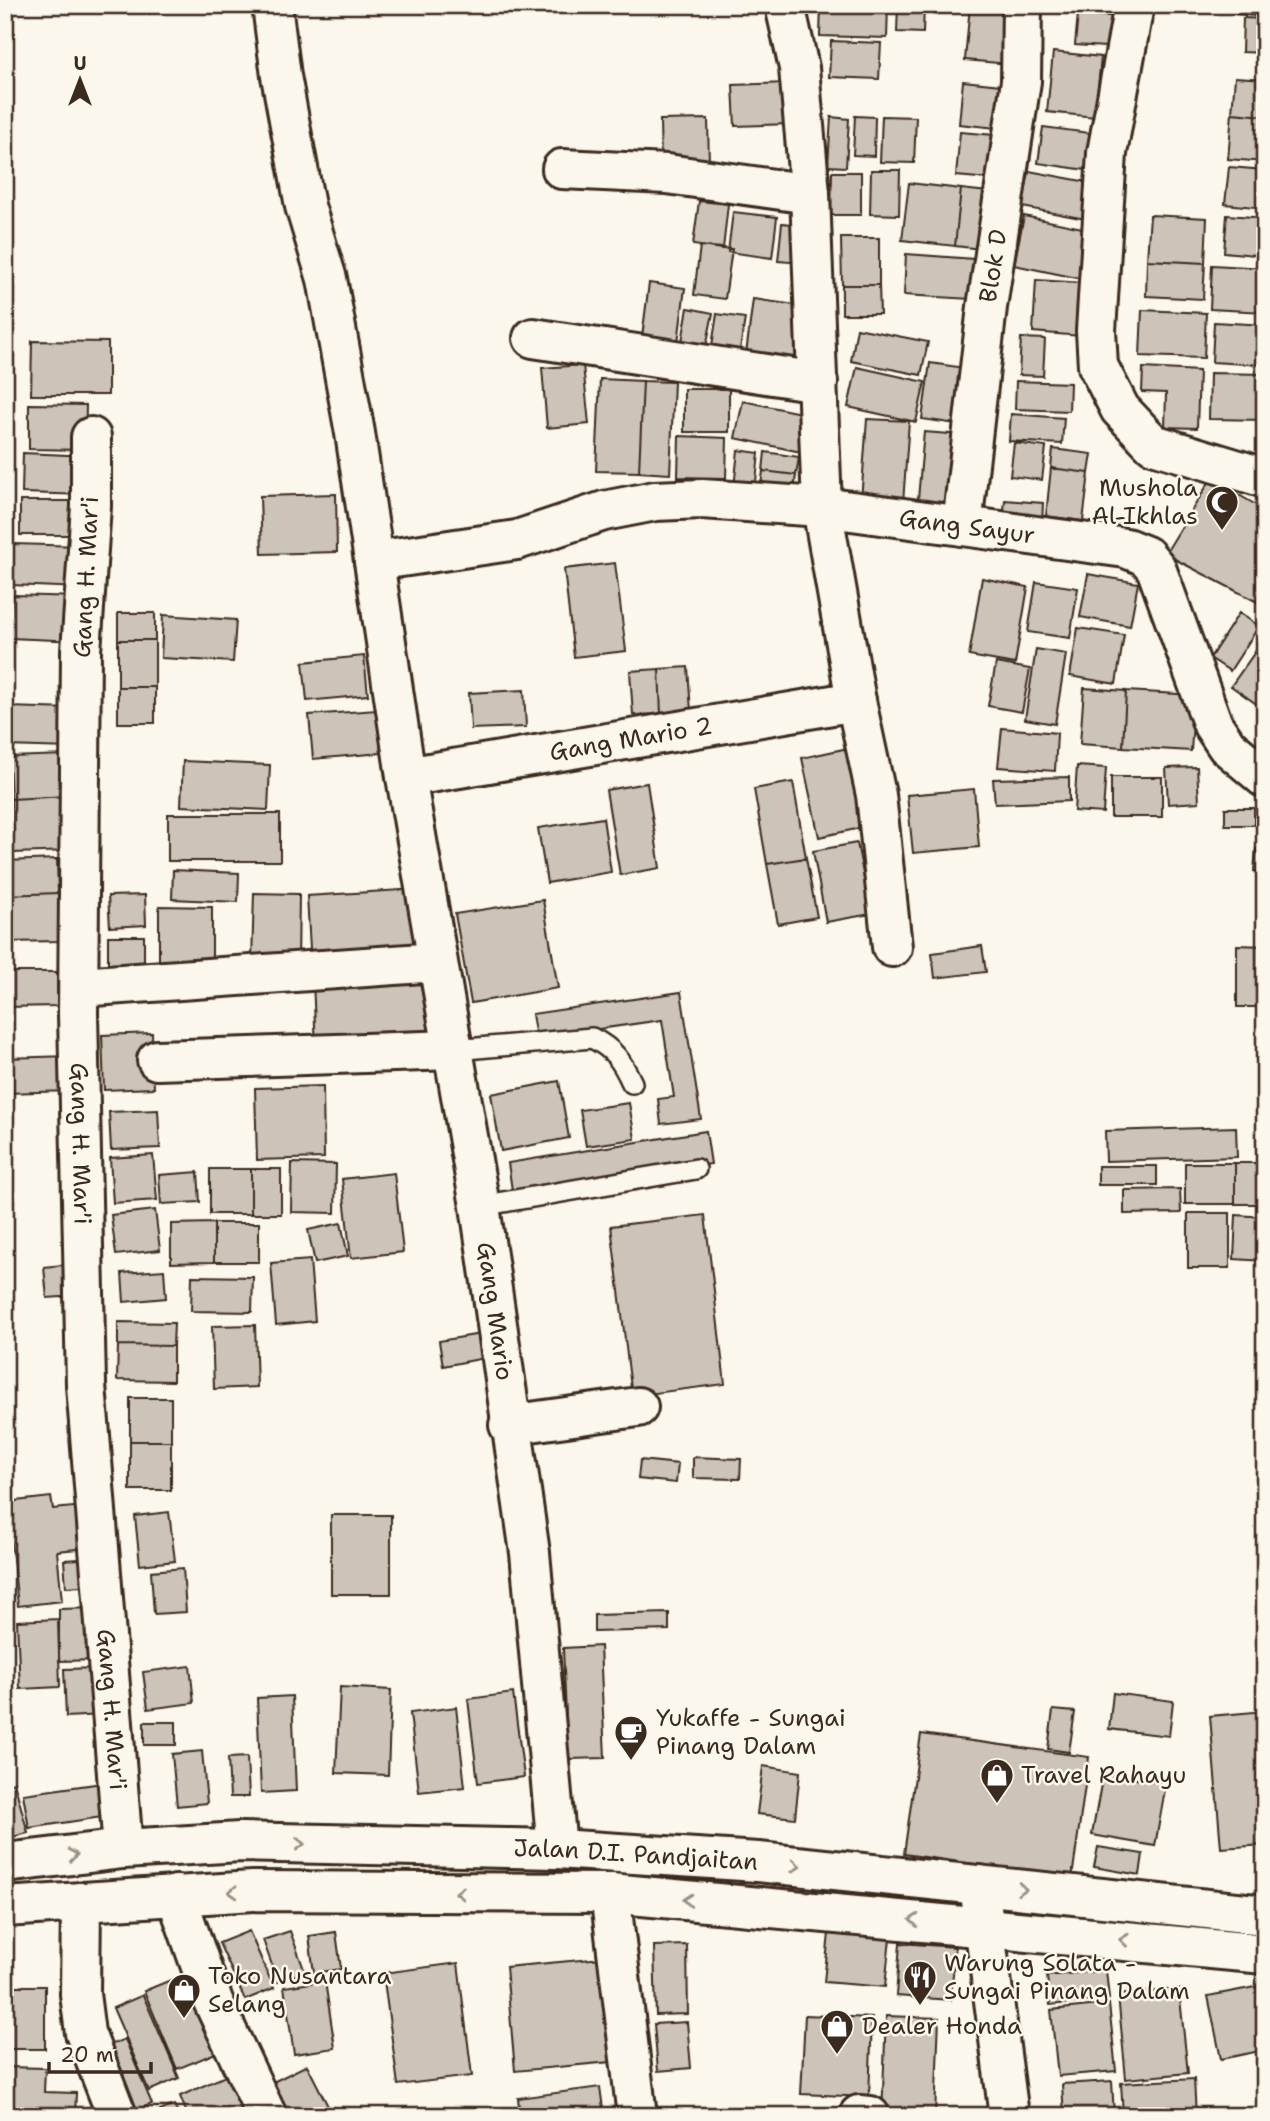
<svg xmlns="http://www.w3.org/2000/svg" width="1270" height="2121" font-family="'Shantell Sans',sans-serif">
<style>
.building{fill:#ccc4b9;stroke:#3b2a1e;stroke-width:2}
.lines{fill:none;stroke-linecap:round;stroke-linejoin:round}
.service-casing{stroke:#3b2a1e;stroke-width:24}
.minor-casing{stroke:#3b2a1e;stroke-width:44}
.tertiary-casing{stroke:#3b2a1e;stroke-width:44}
.trunk-casing{stroke:#3b2a1e;stroke-width:44}
.service{stroke:#fbf7ec;stroke-width:19}
.minor{stroke:#fbf7ec;stroke-width:38}
.tertiary{stroke:#fbf7ec;stroke-width:38}
.trunk{stroke:#fbf7ec;stroke-width:38}
.oneway{stroke:#9b9085}
.labels{text-anchor:middle;dominant-baseline:central;stroke-width:5;stroke-linejoin:round;paint-order:stroke}
.street-label{font-size:24px;fill:#3b2a1e;stroke:#fbf7ec}
.poi-label{font-size:24px;fill:#3b2a1e;stroke:#fbf7ec;text-anchor:start}
</style>
<rect width="100%" height="100%" fill="#fbf7ec"/>
<filter id="ink" filterUnits="userSpaceOnUse"><feTurbulence type="fractalNoise" baseFrequency=".0143" numOctaves="2"/><feDisplacementMap in="SourceGraphic" scale="14" xChannelSelector="R" yChannelSelector="G"/><feConvolveMatrix kernelMatrix="1 2 1 2 8 2 1 2 1" color-interpolation-filters="sRGB"/></filter>
<g filter="url(#ink)">
<path class="building" d="M821 5H888L887 38 820 36Z
M898 5H924L923 33 897 32Z
M970 5H1014L1009 64 965 60Z
M1186 5H1224V10Z
M1237 5H1265V17L1236 14Z
M1078 14 1124 17 1121 48 1075 45Z
M1243 18 1265 19V53L1242 52Z
M831 41 881 43 879 79 829 77Z
M1053 52 1101 57 1095 117 1047 112Z
M1235 77 1265 79V116L1232 113Z
M963 81 1010 86 1006 129 959 124Z
M788 83 790 124 735 126 733 85Z
M1232 113 1265 116V162L1228 159Z
M855 116 875 117 874 156 853 155Z
M882 116 916 117 914 163 880 162Z
M831 117 849 119 846 167 828 166Z
M708 119 709 164 661 165 660 120Z
M1043 127 1105 135 1100 172 1038 163Z
M960 132 1006 136 1001 180 956 176Z
M1229 167 1265 170V208L1225 204Z
M871 170H900L899 215 870 214Z
M1029 171 1098 184 1091 220 1022 207Z
M832 172H861V215H831Z
M909 183 961 189 955 246 902 240Z
M961 189 997 193 991 250 955 246Z
M699 201 728 204 723 249 693 245Z
M733 212 777 217 772 258 728 252Z
M1150 215 1207 218 1205 263 1147 260Z
M1227 215 1265 218V256L1224 252Z
M1024 216 1092 230 1082 279 1014 265Z
M782 223 809 226 805 263 778 261Z
M841 238H879V285H842Z
M700 246 732 249 725 299 694 295Z
M906 254 974 259 971 299 904 295Z
M1147 260 1205 263 1203 299 1146 296Z
M1212 265 1265 268V312L1210 309Z
M1036 280 1084 283 1081 336 1033 332Z
M649 283 685 288 677 350 641 345Z
M842 285H879L880 314H842Z
M753 299 804 306 796 368 745 362Z
M688 308 713 313 705 352 681 347Z
M1142 310 1206 313 1204 358 1140 356Z
M717 314 745 318 739 356 711 352Z
M1214 322 1265 325 1262 365 1212 362Z
M857 328 928 342 921 375 851 361Z
M1021 338 1045 339 1043 376 1019 375Z
M32 341 108 342V395H31Z
M930 363 972 369 964 425 922 419Z
M583 365 589 424 547 428 542 368Z
M857 367 925 382 916 422 848 407Z
M1143 368 1199 371 1197 428 1165 427 1166 393 1142 392Z
M1210 373 1265 374V420L1209 419Z
M600 379 643 381 639 472 596 471Z
M643 381 674 382 670 474 639 472Z
M1016 381 1070 383 1069 411 1015 409Z
M684 389H729V432H684Z
M743 401 810 415 801 452 735 438Z
M29 404 86 405 85 450 29 449Z
M1011 414 1064 418 1062 444 1009 441Z
M867 419 909 421 903 503 861 501Z
M924 432 963 435 956 513 917 510Z
M679 436 727 438 726 478 678 477Z
M1014 443 1046 447 1042 480 1010 476Z
M1053 449 1092 454 1089 473 1051 468Z
M738 450 759 453 754 500 733 498Z
M765 452 799 457 796 475 763 471Z
M23 453 89 456 88 495 22 493Z
M1051 468 1089 473 1083 521 1046 516Z
M763 471 796 475 792 505 759 500Z
M1211 479 1265 510V606L1165 554Z
M336 494 337 552 262 554 260 496Z
M1005 500 1043 503 1042 523 1003 520Z
M20 501H79V535H20Z
M13 544 82 546 81 588 12 585Z
M615 563 626 651 574 657 564 569Z
M1088 574 1138 583 1130 626 1080 617Z
M982 578 1028 587 1015 664 969 656Z
M1036 582 1078 588 1070 638 1028 632Z
M12 595 79 597 78 641 10 638Z
M118 613H155V640H118Z
M1239 613 1259 626 1230 671 1210 658Z
M163 615 236 620 233 662 161 658Z
M1078 628 1124 635 1116 684 1070 676Z
M1265 638V710L1231 686Z
M118 640H155V687H118Z
M1036 649 1066 654 1055 724 1025 719Z
M364 656 368 695 307 701 303 662Z
M996 663 1030 669 1022 712 988 706Z
M688 667 691 712 661 714 659 669Z
M659 669 661 714 633 715 630 671Z
M118 687H155V723H118Z
M1084 688 1126 691 1123 747 1080 744Z
M524 690 526 727 471 729 469 693Z
M1126 691 1195 695 1191 751 1123 747Z
M7 707 72 709 71 748 5 746Z
M377 710 381 753 313 759 309 715Z
M1002 728 1057 733 1055 771 998 767Z
M848 748 865 827 819 837 802 758Z
M66 755 68 796 11 799 9 757Z
M183 761 270 765 268 810 181 806Z
M1077 766 1106 768 1103 813 1074 811Z
M1197 767 1199 802 1168 804 1166 768Z
M1069 777V801L995 804 993 779Z
M1111 777H1162V817H1111Z
M793 782 806 858 767 864 754 789Z
M647 783 660 868 620 875 606 790Z
M974 789 979 847 913 853 907 795Z
M68 796 70 851 13 853 11 799Z
M1225 808H1254V825H1225Z
M168 814H280V861H168Z
M603 818 611 872 547 883 538 828Z
M857 843 871 914 826 922 813 851Z
M1256 849 1265 850V872L1254 871Z
M806 858 817 917 778 924 767 864Z
M57 859 58 893 5 895V861Z
M173 870 239 873 238 902 172 899Z
M1262 878 1265 879V925H1259Z
M417 889 422 959 311 967 307 896Z
M58 893 59 941 7 942 5 895Z
M254 893 299 894 298 963 252 961Z
M145 895 146 925 110 927 108 896Z
M543 900 558 988 471 1003 455 914Z
M159 906 212 907V966L159 965Z
M108 936H144V965H108Z
M1237 945 1265 946V1007H1237Z
M982 946 986 972 935 978 932 953Z
M5 972H57V1006L5 1007Z
M433 974 437 1042 316 1049 313 980Z
M681 992 701 1119 661 1124 658 1099 674 1097 662 1020 536 1038 532 1014Z
M152 1033 154 1088 104 1090 102 1035Z
M70 1056 71 1091 5 1093V1058Z
M559 1081 569 1138 501 1151 491 1094Z
M323 1086 324 1158 257 1160 255 1088Z
M629 1103 635 1139 586 1146 580 1110Z
M158 1110 160 1148 111 1150 109 1112Z
M1236 1127 1237 1157 1106 1161 1105 1131Z
M706 1131 711 1164 513 1197 508 1163Z
M153 1155 157 1200 113 1203 110 1158Z
M292 1163 336 1164 335 1213 291 1212Z
M1185 1163H1235V1204H1185Z
M1235 1163H1265V1204H1235Z
M1098 1166H1157V1185H1098Z
M210 1169H251V1214H210Z
M251 1169H281V1214H251Z
M198 1172 200 1202 161 1204 159 1175Z
M394 1173 403 1252 351 1258 342 1179Z
M1180 1189 1181 1213 1124 1214V1190Z
M155 1210 160 1250 116 1255 111 1215Z
M1188 1213H1230V1268H1188Z
M705 1215 725 1384 632 1396 611 1226Z
M1236 1215 1265 1217V1261L1234 1259Z
M214 1223V1262L171 1263V1224Z
M214 1223H259V1262H214Z
M341 1223 348 1256 315 1263 308 1230Z
M310 1260 315 1321 276 1325 271 1263Z
M73 1264 76 1296 47 1298 44 1267Z
M164 1270 166 1298 124 1302 122 1273Z
M192 1276 253 1277 252 1312 191 1311Z
M118 1322 174 1323 173 1346 118 1345Z
M255 1325 257 1387 214 1389 212 1326Z
M481 1334 485 1358 443 1366 439 1341Z
M118 1345 173 1346V1381L117 1380Z
M130 1398H171V1441H130Z
M130 1441H171V1490H130Z
M693 1457 741 1459 740 1479 693 1478Z
M640 1460 678 1464 676 1483 638 1479Z
M51 1497 53 1509 84 1506 88 1548 57 1551 62 1601 18 1606 7 1502Z
M169 1512 175 1561 140 1565 135 1516Z
M331 1515H391V1594H331Z
M96 1558 98 1585 66 1587 64 1560Z
M183 1568 186 1612 154 1614 151 1571Z
M97 1608 98 1660 59 1661V1609Z
M669 1613V1630L594 1632V1615Z
M58 1619 60 1687 20 1689 17 1621Z
M600 1646 605 1758 568 1759 563 1648Z
M190 1666 194 1703 148 1709 143 1672Z
M101 1668 103 1715 66 1717 64 1669Z
M340 1687 391 1690 388 1775 336 1773Z
M513 1693 524 1777 478 1783 468 1699Z
M1113 1693 1173 1701 1169 1736 1109 1729Z
M292 1696 296 1791 261 1793 257 1698Z
M456 1707 465 1787 419 1792 410 1713Z
M1053 1710 1075 1712 1069 1752 1048 1749Z
M1265 1711V1845L1221 1848 1210 1716Z
M144 1722H176V1745H144Z
M921 1734 1089 1757 1072 1878 904 1854Z
M202 1751 207 1803 177 1806 172 1754Z
M247 1757 249 1797H230L228 1758Z
M763 1766 800 1772 795 1818 757 1814Z
M1103 1773 1166 1784 1155 1846 1092 1835Z
M14 1782 28 1833 5 1839V1785Z
M110 1782 115 1815 29 1828 23 1794Z
M1098 1847 1143 1854 1140 1875 1094 1867Z
M249 1931 274 1988 245 2000 219 1943Z
M290 1931 305 1972 278 1982 263 1940Z
M336 1932 341 1969 314 1973 309 1936Z
M829 1933 890 1938 885 1987 824 1982Z
M900 1943 955 1947 951 2000 896 1996Z
M687 1945 688 2014 656 2015 654 1946Z
M602 1958 611 2062 515 2071 506 1967Z
M458 1963 472 2076 398 2085 383 1973Z
M1106 1970 1109 1999 1050 2005 1047 1976Z
M190 1972 223 2050 177 2069 144 1991Z
M325 1981 335 2048 294 2054 284 1987Z
M5 1986H45V2049H5Z
M1261 1986 1265 2006V2050L1221 2059 1208 1996Z
M1179 1989 1188 2073 1126 2079 1118 1995Z
M143 1995 179 2078 149 2091 113 2008Z
M1109 2004 1116 2071 1058 2076 1051 2010Z
M805 2015 872 2018 869 2097 801 2094Z
M886 2016 939 2018 935 2116H882Z
M687 2022 691 2068 658 2071 654 2024Z
M125 2039 152 2104 126 2114 99 2049Z
M307 2065 331 2112 324 2116H278L263 2087Z
M6 2067 45 2068 44 2092 76 2093 75 2116H5Z
M232 2073 250 2116H188L180 2096Z
M1194 2079 1196 2116H1123L1121 2083Z
M1112 2081 1114 2116H1064L1062 2084Z
M600 2087 604 2116H520L518 2098Z
M174 2105 179 2116H148Z"/>
<g class="lines">
<defs>
<path id="service" d="M454 1050 592 1038C614 1049 622 1061 632 1083
M480 1206 696 1169"/>
<g id="minor">
<path id="s1" d="M272 5 281 76 305 206 327 279 355 433 406 777 480 1206 530 1553 557 1849"/>
<path d="M785 5 799 68 810 194 822 507 856 701 876 795 892 947"/>
<path d="M1134 5 1107 153 1096 331 1098 366 1120 409 1153 444 1265 478"/>
<path d="M562 169 667 174 810 194"/>
<path d="M533 338 818 382"/>
<path id="s2" d="M91 437V506L81 651 78 1014 86 1385 123 1849"/>
<path id="s3" d="M962 526 987 307 1021 81 1022 5"/>
<path id="s4" d="M374 561 517 540 604 511 655 501 702 499 822 507 1126 548 1146 556 1156 568 1213 725 1227 746 1265 778"/>
<path id="s5" d="M406 777 856 701"/>
<path d="M79 987 437 962"/>
<path d="M157 1060 454 1050"/>
<path d="M509 1425 638 1407"/>
<path d="M610 1893 637 2116"/>
<path d="M176 1895 213 2001 267 2116"/>
<path d="M81 1902 80 1994 85 2033 117 2116"/>
<path d="M859 2115 870 2116"/>
</g>
<path id="tertiary" d="M979 1885 1009 2116"/>
<g id="trunk">
<path id="s6" d="M5 1863 123 1849 240 1842 557 1849 758 1862 1265 1915"/>
<path d="M5 1907 253 1891 610 1893 1265 1954"/>
</g>
</defs>
<use href="#service" class="service-casing"/>
<use href="#minor" class="minor-casing"/>
<use href="#tertiary" class="tertiary-casing"/>
<use href="#trunk" class="trunk-casing"/>
<use href="#service" class="service"/>
<use href="#minor" class="minor"/>
<use href="#tertiary" class="tertiary"/>
<use href="#trunk" class="trunk"/>
</g>
<defs><path id="oneway-chevron" d="M-2-3.5L2.5 0L-2 3.5" fill="none" stroke-width="1.6" stroke-linecap="round" stroke-linejoin="round" transform="scale(1.75)"/></defs>
<g class="oneway">
<use href="#oneway-chevron" transform="translate(300 1844) rotate(1)"/>
<use href="#oneway-chevron" transform="translate(73 1855) rotate(-8)"/>
<use href="#oneway-chevron" transform="translate(796 1866) rotate(6)"/>
<use href="#oneway-chevron" transform="translate(1022 1889) rotate(6)"/>
<use href="#oneway-chevron" transform="translate(233 1892) rotate(177)"/>
<use href="#oneway-chevron" transform="translate(460 1893) rotate(-179)"/>
<use href="#oneway-chevron" transform="translate(688 1900) rotate(-175)"/>
<use href="#oneway-chevron" transform="translate(914 1920) rotate(-175)"/>
<use href="#oneway-chevron" transform="translate(1124 1940) rotate(-174)"/>
</g>
</g>
<defs>
<symbol id="mosque-pin" viewBox="-11 -11 22 30"><path d="M0 17L-7.5 6A9.5 9.5 0 1 1 7.5 6Z" fill="#3b2a1e" stroke="#fbf7ec"/><path d="M3.5-4.9A6 6 0 1 0 3.5 4.9A5 5 0 1 1 3.5-4.9Z" fill="#fff"/></symbol>
<symbol id="cafe-pin" viewBox="-11 -11 22 30"><path d="M0 17L-7.5 6A9.5 9.5 0 1 1 7.5 6Z" fill="#3b2a1e" stroke="#fbf7ec"/><path d="M-5.5-4.5H6V0H3Q3 3.5 0 3.5H-2.5Q-5.5 3.5-5.5 0ZM3-3.2v2h1.7v-2ZM-6 4.5H4V6H-6Z" fill="#fff"/></symbol>
<symbol id="shop-pin" viewBox="-11 -11 22 30"><path d="M0 17L-7.5 6A9.5 9.5 0 1 1 7.5 6Z" fill="#3b2a1e" stroke="#fbf7ec"/><path d="M-5-2.5h2.3a2.7 3.5 0 0 1 5.4 0H5L5.5 6h-11ZM-1.5-2.5h3a1.5 2.3 0 0 0-3 0Z" fill="#fff"/></symbol>
<symbol id="restaurant-pin" viewBox="-11 -11 22 30"><path d="M0 17L-7.5 6A9.5 9.5 0 1 1 7.5 6Z" fill="#3b2a1e" stroke="#fbf7ec"/><path d="M-5-6h1v4h1v-4h1v4h1v-4h1v5L-1.5 .5V6h-2V.5L-5-1ZM5-6V6H3V1.5H1.5Q1.5-4 5-6Z" fill="#fff"/></symbol>
</defs>
<g fill-rule="evenodd">
<use href="#mosque-pin" x="1203" y="483" width="38" height="52"/>
<use href="#cafe-pin" x="612" y="1713" width="38" height="52"/>
<use href="#shop-pin" x="978" y="1756" width="38" height="52"/>
<use href="#restaurant-pin" x="901" y="1958" width="38" height="52"/>
<use href="#shop-pin" x="165" y="1971" width="38" height="52"/>
<use href="#shop-pin" x="818" y="2007" width="38" height="52"/>
</g>
<g class="labels">
<g class="street-label">
<text stroke="none"><textPath href="#s3" startOffset="262">Blok D</textPath></text>
<text stroke="none"><textPath href="#s4" startOffset="602">Gang Sayur</textPath></text>
<text transform="translate(86 577) rotate(-87)">Gang H. Mar'i</text>
<text stroke="none"><textPath href="#s5" startOffset="228">Gang Mario 2</textPath></text>
<text stroke="none"><textPath href="#s2" startOffset="707">Gang H. Mar'i</textPath></text>
<text stroke="none"><textPath href="#s1" startOffset="1326">Gang Mario</textPath></text>
<text stroke="none"><textPath href="#s2" startOffset="1274">Gang H. Mar'i</textPath></text>
<text stroke="none"><textPath href="#s6" startOffset="632">Jalan D.I. Pandjaitan</textPath></text>
</g>
<g class="poi-label">
<text x="1198" y="488" text-anchor="end">Mushola<tspan x="1198" dy="28">Al-Ikhlas</tspan></text>
<text x="656" y="1718">Yukaffe - Sungai<tspan x="656" dy="28">Pinang Dalam</tspan></text>
<text x="1021" y="1775">Travel Rahayu</text>
<text x="944" y="1963">Warung Solata -<tspan x="944" dy="28">Sungai Pinang Dalam</tspan></text>
<text x="208" y="1976">Toko Nusantara<tspan x="208" dy="28">Selang</tspan></text>
<text x="862" y="2026">Dealer Honda</text>
</g>
</g>
<rect width="1270" height="2121" fill="none" stroke="#fbf7ec" stroke-width="28"/>
<rect x="14" y="14" width="1242" height="2093" fill="none" stroke="#3b2a1e" stroke-width="2.5" filter="url(#ink)"/>
<g transform="translate(80 80)" stroke="#fbf7ec" stroke-width="5" paint-order="stroke">
<path d="M0-5L12 26L0 18L-12 26Z" fill="#3b2a1e"/>
<text y="-10" font-size="19" font-weight="bold" text-anchor="middle" fill="#3b2a1e">U</text>
</g>
<path d="M49 2062v10h102v-10" fill="none" stroke="#3b2a1e" stroke-width="3.5"/>
<text x="60" y="2062" font-size="21" fill="#3b2a1e" stroke="#fbf7ec" stroke-width="5" paint-order="stroke">20 m</text>
</svg>
